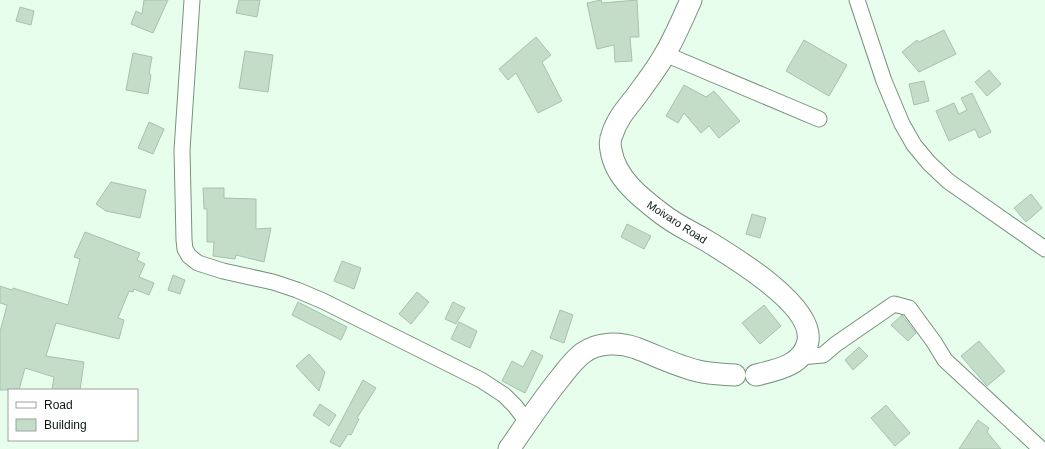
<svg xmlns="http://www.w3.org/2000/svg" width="1045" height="449" font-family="Arial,sans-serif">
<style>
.building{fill:#c3ddc9;stroke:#a7c1ad}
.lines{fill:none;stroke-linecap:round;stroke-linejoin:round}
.street-casing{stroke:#79917f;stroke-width:17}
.secondary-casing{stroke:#79917f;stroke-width:23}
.street{stroke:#fff;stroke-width:15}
.secondary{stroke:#fff;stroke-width:21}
.labels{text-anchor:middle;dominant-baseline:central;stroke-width:4;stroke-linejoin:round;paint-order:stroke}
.street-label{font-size:11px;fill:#0d1710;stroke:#fff}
</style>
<rect width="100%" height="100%" fill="#e8feed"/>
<path class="building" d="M144 0H168L153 33 131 24 136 11 142 14Z
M239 0H260L257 17 236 13Z
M601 0 602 3 637 0 639 37H630L632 61 615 62 614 45 597 49 587 3Z
M20 7 34 11 31 25 16 21Z
M944 30 956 54 919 72 902 52 917 40 919 42Z
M536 37 551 55 542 62 562 101 538 113 516 73 508 80 499 69Z
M804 40 847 65 829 96 786 71Z
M245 51 273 55 268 92 239 88Z
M133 53 152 57 149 74 151 75 148 94 126 90Z
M989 70 1001 84 987 96 975 82Z
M924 81 929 101 914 105 909 84Z
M684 85 706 97 714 91 740 121 719 138 709 126 701 133 684 113 678 123 666 116Z
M972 93 991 132 979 138 975 129 949 141 936 111 954 103 959 114 967 110 961 98Z
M149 122 164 129 153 154 138 148Z
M111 182 146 190 140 218 106 211 96 204Z
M203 188H224V198L256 199V229L271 228 264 262 236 255 235 259 213 256 214 242H207V209H204Z
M1031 194 1042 208 1026 222 1014 208Z
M752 214 766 218 760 238 746 234Z
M627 224 651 236 644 249 621 237Z
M85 232 140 253 137 260 145 264 139 277 154 283 149 295 134 289 133 292 129 291 118 318 124 320 119 339 56 323 46 356 84 362 80 390H52L54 377 25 368 19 390H0V332L7 305 0 303V286L12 290 13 288 68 305 80 259 74 257Z
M342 261 361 268 354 289 334 281Z
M173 275 185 280 180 294 168 290Z
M417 292 429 302 411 324 399 314Z
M298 302 347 327 341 340 292 315Z
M453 302 465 308 456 324 445 319Z
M764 305 781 326 760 344 742 323Z
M560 310 573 315 564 343 550 338Z
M902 315 916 333 908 341 891 325Z
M459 322 477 331 470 348 451 339Z
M979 341 1005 371 987 386 961 356Z
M859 347 868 356 853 370 845 360Z
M532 350 543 356 525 393 502 381 512 361 523 367Z
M309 354 325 372 319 391 296 366Z
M363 380 376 388 357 418 359 419 351 435 348 434 340 447 330 442Z
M320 404 336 415 329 426 313 415Z
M886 405 910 433 895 446 871 418Z
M978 420 989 428 987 432 1001 449H959Z"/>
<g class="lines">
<defs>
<path id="street" d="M192 0 182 150 184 240 185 249 189 256 198 263 223 271 273 282 297 290 323 301 481 380 504 395 515 406 528 423
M857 0 884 81 902 124 914 145 929 163 948 181 1045 249
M665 54 819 119
M800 357 823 355 836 344 894 304 909 308 934 342 945 360 1041 449"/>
<path id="secondary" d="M691 0C683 18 675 37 665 54 656 70 644 85 634 99 625 110 616 121 612 135 610 139 610 146 611 150 615 178 641 198 662 214 676 225 692 232 707 241 733 257 814 305 808 341 804 365 777 370 756 375
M509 449C526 425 542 400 561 377 567 369 575 359 583 353 598 342 619 342 636 348 657 356 677 366 698 371 710 374 722 374 735 375"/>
</defs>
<use href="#street" class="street-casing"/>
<use href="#secondary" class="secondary-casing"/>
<use href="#street" class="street"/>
<use href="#secondary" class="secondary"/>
</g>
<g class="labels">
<g class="street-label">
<text transform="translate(677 222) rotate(33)">Moivaro Road</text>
</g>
</g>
<rect x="8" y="389" width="130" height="52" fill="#ffffff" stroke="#9ea29f"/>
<rect x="16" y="402" width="20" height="6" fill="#ffffff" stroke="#9ea29f"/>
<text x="44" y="409" font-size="12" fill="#0d1710">Road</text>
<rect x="16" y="419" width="20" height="12" fill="#c3ddc9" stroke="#9ea29f"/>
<text x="44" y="429" font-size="12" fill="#0d1710">Building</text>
</svg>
